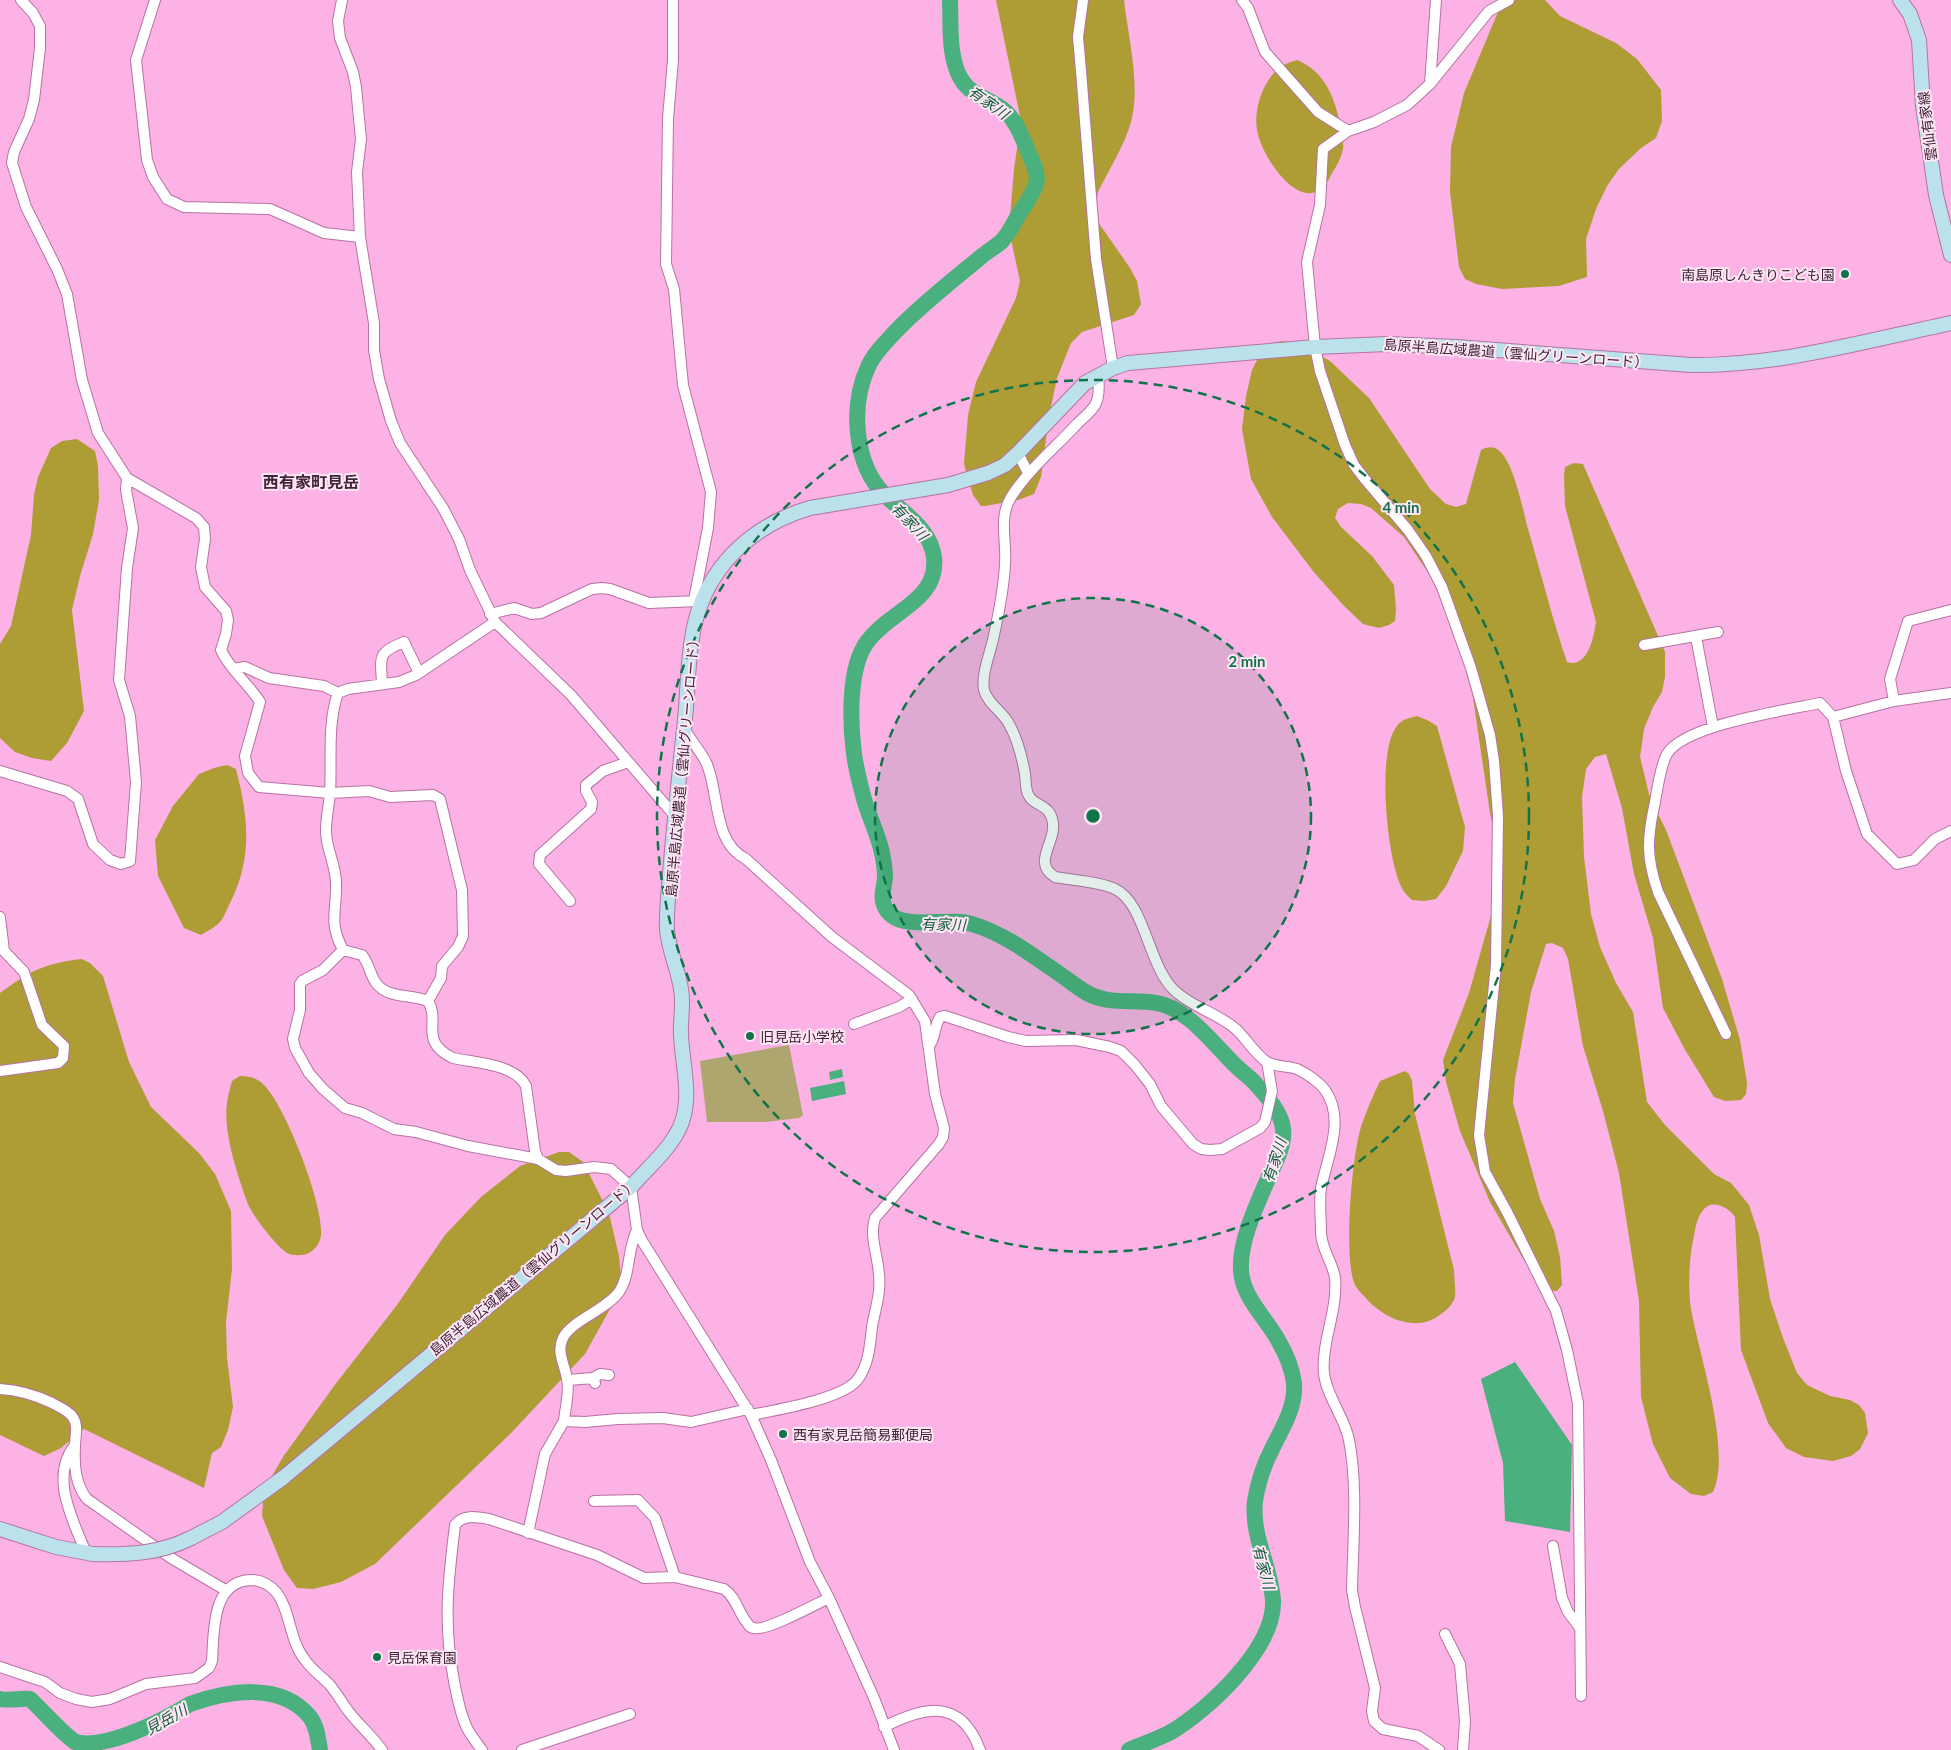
<svg xmlns="http://www.w3.org/2000/svg" width="1951" height="1750" font-family="Lato,'Noto Sans JP',sans-serif">
<style>
.green{fill:#afa56e}
.forest{fill:#ae9c35}
.water{fill:#4ab07d}
.lines{fill:none;stroke-linecap:round;stroke-linejoin:round}
.river{stroke:#4ab07d;stroke-width:16}
.street-casing{stroke:#b772a2;stroke-width:12}
.secondary-casing{stroke:#b772a2;stroke-width:16}
.street{stroke:#fff;stroke-width:10}
.secondary{stroke:#bbe2eb;stroke-width:14}
.secondary-bridge-casing{stroke:#b772a2;stroke-width:16;stroke-linecap:butt}
.secondary-bridge{stroke:#bbe2eb;stroke-width:14}
.ring{fill:none;stroke:#11734a;stroke-width:2.5;stroke-dasharray:9 6}
.poi-dot{fill:#11734a;stroke:#fee6f5;stroke-width:2}
.labels{text-anchor:middle;dominant-baseline:central;stroke-width:4;stroke-linejoin:round;paint-order:stroke}
.street-label{font-size:14px;fill:#402438;stroke:#fee6f5}
.poi-label{font-size:14px;fill:#402438;stroke:#fee6f5;text-anchor:start}
.water-label{font-size:15px;font-style:italic;fill:#0f5d3b;stroke:#fee6f5}
.quarter-label{font-size:16px;font-weight:bold;fill:#402438;stroke:#fee6f5}
.centre{fill:#11734a;stroke:#fee6f5;stroke-width:2.5}
.ring-label{font-size:15px;text-anchor:middle;font-weight:bold;fill:#11734a;stroke:#fee6f5;stroke-width:4;stroke-linejoin:round;paint-order:stroke}
</style>
<rect width="100%" height="100%" fill="#fcb2e5"/>
<path class="green" d="M789 1045 803 1115 799 1118 766 1122H707L700 1061Z"/>
<path class="forest" d="M996 0H1124C1128 37 1141 85 1131 122 1124 147 1109 169 1098 192L1096 203 1098 222 1130 268 1137 281 1141 304 1134 315 1082 332 1071 343 1057 378 1049 416 1041 477 1034 494 1018 500 985 506H981L973 495 964 464 968 415 976 382 1016 298 1020 281 1009 230 1014 169 1021 121Z
M1503 0H1545L1560 16 1616 43 1637 59 1661 90 1662 121 1656 138 1641 148 1619 169 1607 186 1596 209 1586 239 1587 277 1559 286 1502 289 1476 284 1465 279 1459 267 1450 192 1451 147 1464 93Z
M1297 60C1326 72 1336 100 1341 130 1342 136 1344 143 1343 149 1341 158 1337 166 1332 173 1329 179 1325 188 1318 191 1293 204 1262 154 1258 134 1252 113 1262 82 1279 68 1284 64 1291 62 1297 60Z
M1282 341 1301 344 1330 361 1369 398 1430 489 1446 504 1456 507 1466 504 1481 450C1490 445 1498 447 1504 456 1515 471 1523 510 1528 529 1541 573 1552 618 1567 662 1588 669 1594 636 1596 622L1565 506 1564 476 1565 467 1574 463 1583 464 1665 652V677L1662 692 1653 707 1644 729 1640 757 1650 798 1666 830 1722 979 1740 1040 1747 1083 1746 1094 1741 1100 1725 1101 1714 1097 1684 1048 1663 1008 1653 938 1634 874 1622 808 1606 754 1595 757 1586 769 1582 797 1584 857 1591 914 1600 947 1616 983 1633 1012 1647 1102 1665 1125 1714 1174 1731 1183 1749 1205 1759 1235 1770 1299 1783 1338 1797 1373 1807 1385 1830 1396 1850 1400 1859 1405 1865 1413 1868 1433 1860 1449 1851 1456 1833 1461 1804 1457 1786 1448 1768 1423 1741 1350 1735 1217C1729 1208 1713 1199 1704 1209 1696 1218 1695 1230 1693 1241 1689 1259 1688 1291 1691 1309 1699 1355 1732 1451 1713 1492L1704 1496 1691 1494 1670 1478 1653 1444 1641 1397 1639 1301 1619 1173 1603 1111 1583 1046 1568 959 1563 948 1552 943 1546 944 1531 992 1515 1079 1513 1103 1540 1199 1554 1231 1560 1257 1562 1285 1557 1291H1547L1522 1257 1490 1202 1460 1131 1446 1082 1443 1060 1469 993 1500 884 1499 855 1490 813 1472 691 1454 624 1429 574 1404 537 1371 508 1361 504 1348 503 1338 509 1335 518 1341 527 1372 556 1394 585 1396 610 1395 621 1389 625 1379 628 1363 624 1343 605 1313 571 1272 517 1251 479 1242 429 1246 396 1252 370 1259 356 1266 348 1273 343Z
M77 439 95 451 98 466 99 500 93 534 80 576 72 610 84 711 67 743 51 761 32 758 15 752 0 738V644L11 626 31 535 34 495 38 477 51 448 62 441Z
M1417 716 1427 720 1437 726 1465 827 1463 851 1446 886 1436 899 1424 901 1412 900C1408 896 1404 893 1402 888 1387 861 1376 751 1397 726 1402 719 1409 718 1417 716Z
M227 765 236 769C248 816 253 856 231 901 227 908 225 916 220 922 216 927 207 931 201 935L184 928 158 876 155 840 173 806 199 774 214 768Z
M82 959 90 963 103 976 129 1062 151 1107 199 1153 215 1174 231 1211 232 1269 226 1322 227 1358 233 1407 228 1430 221 1447 212 1453 204 1488 84 1429 61 1448 44 1456 0 1435V993C30 971 45 963 82 959Z
M1405 1071 1409 1074 1412 1081 1415 1114 1454 1270C1454 1278 1456 1289 1455 1297 1453 1304 1447 1310 1441 1314 1417 1334 1382 1318 1365 1297 1362 1294 1357 1289 1355 1285 1343 1259 1352 1155 1361 1127 1366 1111 1373 1096 1380 1081Z
M240 1076C249 1076 258 1078 264 1085 286 1107 324 1205 321 1235 320 1244 315 1249 309 1253 303 1256 293 1256 287 1253 275 1245 250 1213 246 1199 237 1172 223 1132 227 1103 228 1096 230 1088 232 1081Z
M559 1152H569L583 1162 609 1213 619 1256 621 1277 615 1300 585 1354 512 1432 375 1564 341 1582 313 1589 297 1588 284 1570 262 1516 264 1490 283 1457 334 1386 397 1305 445 1235 481 1197 520 1166Z"/>
<path class="water" d="M842 1069 843 1077 830 1080 829 1072Z
M844 1081 846 1094 812 1101 810 1088Z
M1515 1362 1572 1445 1570 1532 1505 1521 1503 1463 1481 1379Z"/>
<g class="lines">
<path class="river" d="M950 0C951 24 948 57 961 79 973 98 990 98 1006 112 1017 122 1022 138 1028 151 1032 162 1039 172 1036 184 1033 194 1025 205 1019 214 1014 223 1008 235 1001 242 995 247 988 251 982 256 953 280 922 304 896 331 886 342 874 353 868 367 850 406 854 465 885 495 904 514 930 528 934 557 939 601 889 611 867 642 848 668 850 723 854 754 856 768 860 784 864 799 869 817 878 834 882 853 883 857 885 871 885 875 885 887 879 898 886 909 900 933 947 916 972 924 1005 934 1032 955 1061 975 1070 981 1079 989 1089 994 1110 1005 1134 999 1156 1003 1187 1007 1215 1046 1236 1066 1242 1072 1247 1075 1253 1081 1264 1093 1282 1112 1283 1129 1285 1143 1277 1159 1271 1172 1259 1200 1239 1240 1241 1270 1242 1297 1266 1318 1278 1340 1285 1352 1292 1368 1294 1383 1296 1406 1283 1427 1273 1447 1264 1464 1258 1482 1255 1501 1251 1536 1271 1567 1273 1601 1275 1648 1208 1710 1171 1732 1158 1739 1143 1744 1129 1750
M0 1699C11 1701 20 1698 30 1699 45 1713 59 1730 75 1742 106 1750 164 1720 190 1704 227 1691 281 1681 310 1717 317 1726 318 1739 320 1750"/>
<defs>
<path id="street" d="M21 0 33 13 40 26V48L34 100 29 119 14 152 12 163 26 207 57 269 67 294 82 380 98 433 127 478 196 518 204 527 205 539 201 567 205 587 226 611 228 620 226 634 221 650C230 670 248 683 260 702L245 756 248 773 259 787 330 793 369 791 390 797 433 795 440 799 462 890 463 936 458 947 442 966 441 978 428 1001
M155 0 136 60 147 160 153 177 167 199 184 207 270 209 324 233 360 237
M342 0 338 21 340 38 353 72 356 87 361 139 357 172 360 237 374 323V350L379 379 391 421 400 443 443 508 459 539 470 570 495 622 571 695 674 815
M673 0V60L668 118 666 264 674 289 683 385 711 492 708 528 694 600
M1083 0 1078 37 1081 71 1096 259 1113 368
M1242 0 1248 8 1265 52 1318 112 1348 131
M1509 0 1489 11 1430 84 1407 105 1374 122 1348 131 1323 149 1320 205 1307 262 1315 347 1320 371 1345 445 1354 465 1364 478 1408 530 1426 556 1442 587 1471 668 1490 735 1494 761 1498 816 1496 965 1479 1135 1485 1172 1507 1212 1556 1311 1567 1350 1578 1403 1581 1696
M1430 84 1436 0
M1098 375C1099 384 1100 397 1095 405 1091 412 1083 418 1077 424 1055 448 1029 469 1011 497 998 519 1007 540 1005 564 1004 587 999 612 994 635 991 652 981 673 984 690 987 703 1003 712 1009 724 1017 738 1022 757 1025 774 1026 781 1025 790 1029 796 1033 804 1043 804 1049 812 1065 837 1028 860 1055 877 1071 880 1102 882 1115 889 1145 903 1148 965 1174 990 1191 1007 1218 1013 1237 1030 1246 1039 1257 1056 1267 1062 1276 1067 1288 1066 1297 1069 1306 1073 1319 1082 1325 1090 1346 1119 1327 1158 1321 1188 1319 1202 1321 1218 1321 1232 1321 1249 1333 1263 1335 1278 1338 1311 1321 1342 1324 1374 1327 1397 1345 1418 1349 1440 1358 1486 1353 1542 1352 1590L1355 1607 1375 1688 1372 1711 1374 1721 1383 1729 1418 1736 1439 1750
M1018 453 1028 473
M490 614 514 608 532 614 541 613 592 589 602 588 610 589 649 603 699 601
M495 622 416 675 399 682 348 689 338 693C327 724 332 761 330 793 329 805 326 818 326 831 326 849 336 865 336 883 337 912 328 921 343 950L362 955C369 963 370 975 376 983 388 999 411 994 428 1001 441 1022 418 1041 453 1058 476 1063 515 1064 526 1086L535 1151 538 1159
M1696 637 1713 727
M1644 645 1718 632
M233 669 245 667 269 678 324 686 338 693
M382 684C381 657 376 653 404 642L419 673
M1894 701 1890 679 1908 621 1951 610
M1833 717 1894 701 1951 693
M684 729C691 740 700 751 706 762 720 793 712 842 746 859L832 937 909 995 925 1021 935 1094 944 1128 943 1137 939 1144 875 1218C869 1237 878 1255 879 1275 881 1294 875 1309 872 1327 870 1345 869 1364 858 1379 844 1399 776 1410 751 1415
M0 771 67 791 78 799 93 844 110 860 121 864 130 861 136 782 130 716 119 680 127 568 133 528 126 490 127 478
M570 901 539 864 540 855 591 809 592 802 586 791V785L603 771 628 762
M0 917 4 951 24 972 42 1025 64 1046 63 1058 58 1063 0 1071
M343 950 323 970 302 981 300 984V1010L293 1039 295 1048 309 1073 323 1089 345 1108 362 1113 394 1129 416 1132 468 1146 538 1159 556 1170 566 1171 594 1167 611 1169 631 1187 637 1230 641 1239 751 1415 771 1460 810 1562 829 1598 874 1698 894 1750
M854 1024 899 1007 912 999
M1726 1034 1658 892C1646 857 1647 838 1655 802 1657 790 1661 764 1667 754 1684 725 1787 710 1820 703L1833 717 1846 771 1867 834 1897 864 1914 860 1935 839 1951 831
M929 1046C936 1037 934 1026 940 1017L945 1016 1008 1037 1026 1041 1076 1040 1110 1047 1121 1051 1135 1065 1150 1084 1161 1106 1193 1144 1201 1149 1210 1150 1222 1149 1260 1128 1265 1122 1272 1091 1267 1062
M593 1378 600 1374 609 1375
M568 1380 593 1378 595 1383
M0 1389C20 1390 35 1395 52 1403 59 1407 67 1410 72 1416 79 1425 75 1436 75 1446 74 1465 75 1484 87 1499L171 1558 227 1591
M564 1421C565 1408 570 1391 567 1379 565 1365 556 1352 563 1338 571 1321 606 1310 619 1292 631 1274 627 1249 637 1230
M75 1445C49 1477 73 1520 86 1553
M594 1501 638 1500 655 1518 675 1577
M528 1533 545 1454 564 1421 585 1422 618 1419 663 1418 691 1422 748 1409
M1553 1546 1562 1598 1568 1612 1580 1628
M1445 1634 1460 1664 1465 1721 1463 1750
M0 1667 45 1682 60 1693 76 1699 92 1702 110 1699 146 1684 195 1678 209 1668 212 1661C214 1633 211 1581 251 1580 262 1580 270 1585 277 1593 291 1612 289 1640 305 1660 311 1669 321 1676 329 1684 337 1693 342 1703 349 1712 360 1726 372 1736 382 1750
M884 1727C925 1706 961 1698 980 1750
M482 1750C477 1743 471 1736 467 1728 460 1714 457 1696 454 1681 443 1623 448 1582 455 1525 463 1514 477 1517 489 1519L597 1555 644 1578 675 1577 724 1589C737 1598 738 1613 748 1624 749 1626 751 1628 754 1628 765 1632 816 1604 829 1598
M522 1750 630 1714"/>
<path id="secondary" d="M1900 0 1910 14 1919 40 1923 106 1936 195 1951 255
M0 1529 56 1547 93 1554
M191 1538 222 1522 284 1477 631 1187C649 1166 678 1143 684 1115 690 1090 682 1060 681 1035 680 1020 684 1005 681 989 678 969 669 951 667 930 666 912 669 892 670 873 674 825 679 777 684 729 689 689 686 639 702 601 721 554 762 522 810 508L948 485 988 473 1005 465 1018 453 1085 383 1113 368 1128 363 1315 347 1387 344 1457 347 1691 365C1779 366 1865 341 1951 323"/>
</defs>
<use href="#street" class="street-casing"/>
<use href="#secondary" class="secondary-casing"/>
<use href="#street" class="street"/>
<use href="#secondary" class="secondary"/>
<defs>
<path id="secondary-bridge" d="M93 1554C128 1555 159 1554 191 1538"/>
</defs>
<use href="#secondary-bridge" class="secondary-bridge-casing"/>
<use href="#secondary-bridge" class="secondary-bridge"/>
</g>
<circle cx="1093" cy="816" r="218" fill="#11734a" fill-opacity=".12"/>
<g class="ring">
<circle cx="1093" cy="816" r="218"/>
<circle cx="1093" cy="816" r="436"/>
</g>
<g class="poi-dot">
<circle cx="1845" cy="274" r="5"/>
<circle cx="750" cy="1036" r="5"/>
<circle cx="783" cy="1434" r="5"/>
<circle cx="377" cy="1657" r="5"/>
</g>
<g class="labels">
<g class="street-label">
<text transform="translate(1927 126) rotate(-97)">雲仙有家線</text>
<text transform="translate(1516 353) rotate(4)">島原半島広域農道（雲仙グリーンロード）</text>
<text transform="translate(682 765) rotate(-85)">島原半島広域農道（雲仙グリーンロード）</text>
<text transform="translate(533 1267) rotate(-40)">島原半島広域農道（雲仙グリーンロード）</text>
</g>
<g class="poi-label">
<text x="1835" y="274" text-anchor="end">南島原しんきりこども園</text>
<text x="760" y="1036">旧見岳小学校</text>
<text x="793" y="1434">西有家見岳簡易郵便局</text>
<text x="387" y="1657">見岳保育園</text>
</g>
<g class="water-label">
<text transform="translate(989 102) rotate(36)">有家川</text>
<text transform="translate(910 521) rotate(47)">有家川</text>
<text transform="translate(943 924) rotate(1)">有家川</text>
<text transform="translate(1274 1160) rotate(-72)">有家川</text>
<text transform="translate(1264 1567) rotate(75)">有家川</text>
<text transform="translate(166 1719) rotate(-29)">見岳川</text>
</g>
<g class="quarter-label">
<text x="311" y="481">西有家町見岳</text>
</g>
</g>
<circle cx="1093" cy="816" r="8" class="centre"/>
<g class="ring-label">
<text x="1401" y="513">4 min</text>
<text x="1247" y="667">2 min</text>
</g>
</svg>
